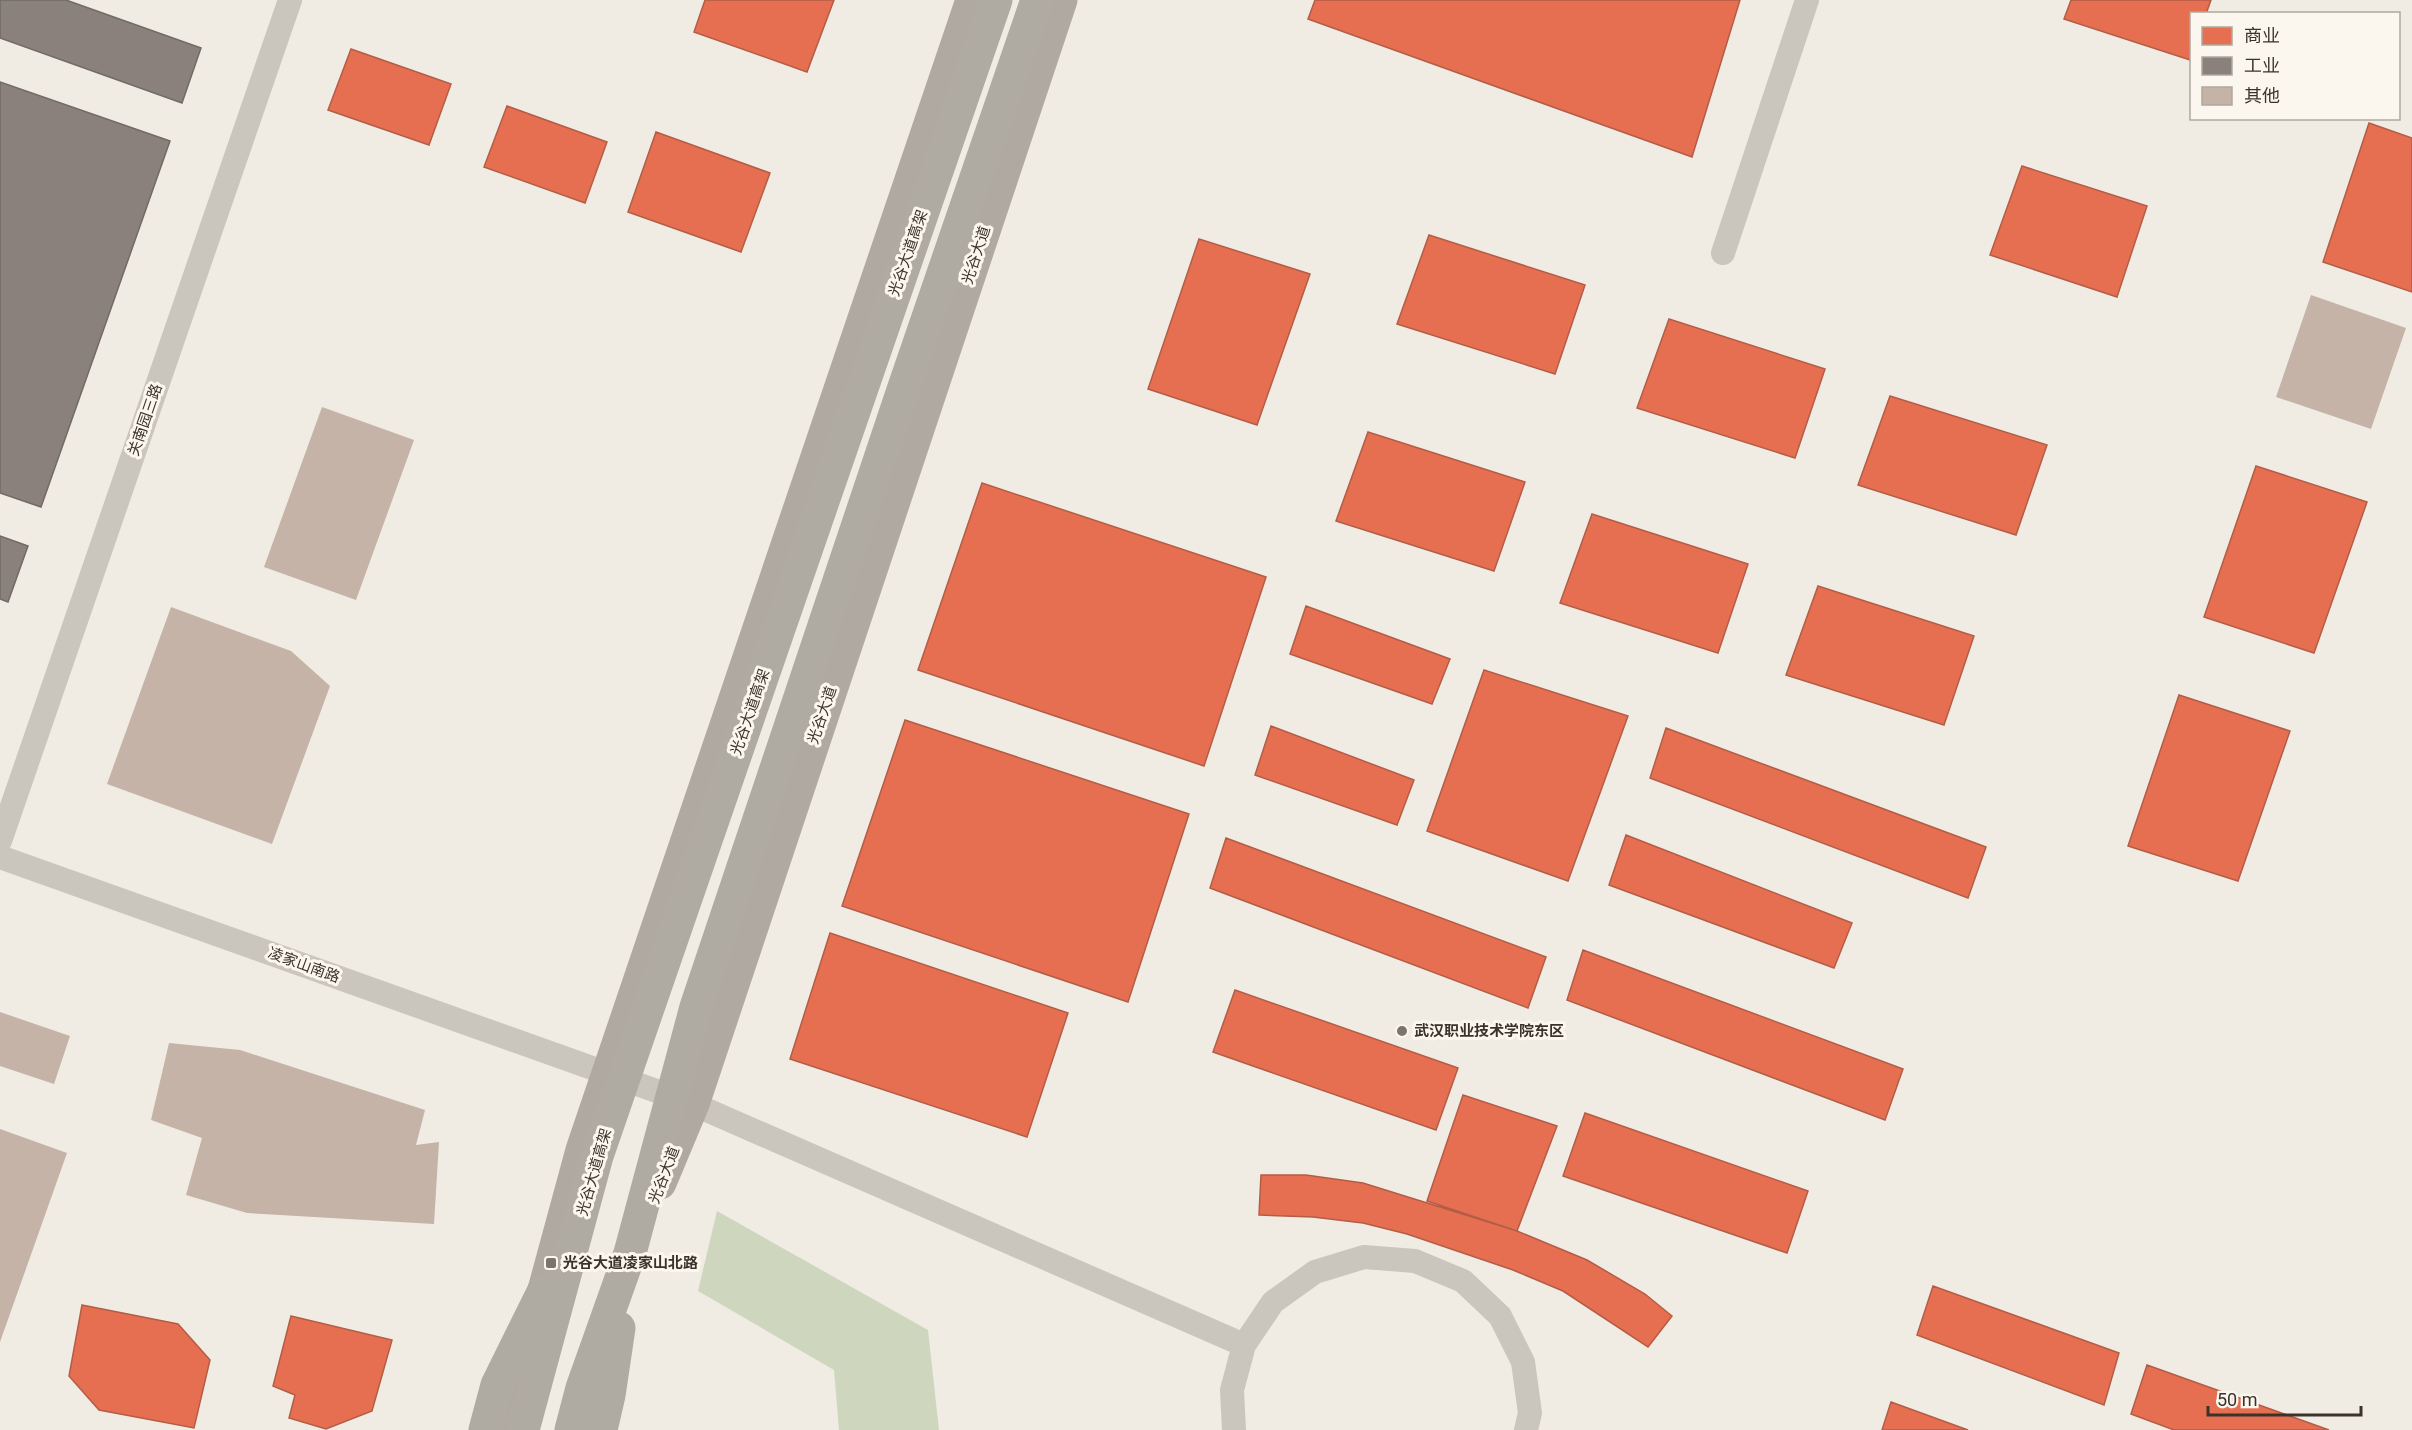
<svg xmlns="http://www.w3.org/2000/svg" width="2412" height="1430" font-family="Roboto,'Noto Sans SC',sans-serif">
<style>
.green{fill:#ced7be}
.shops{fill:#e76f51;stroke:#b35d46;stroke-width:1.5}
.industry{fill:#8a817c;stroke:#726a64;stroke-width:1.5}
.building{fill:#c4b3a6}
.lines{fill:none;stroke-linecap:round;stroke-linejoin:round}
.street{stroke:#cac5bd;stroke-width:24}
.primary{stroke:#afa9a2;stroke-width:33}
.highway{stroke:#afaba3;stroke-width:33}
.highway-bridge{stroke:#afaba3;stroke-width:33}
.poi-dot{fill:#7a746c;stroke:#fbf7ee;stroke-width:2}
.labels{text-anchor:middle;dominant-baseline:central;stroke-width:6;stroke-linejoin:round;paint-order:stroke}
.street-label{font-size:15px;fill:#3b332b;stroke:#fbf7ee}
.poi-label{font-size:15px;font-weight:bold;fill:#3b332b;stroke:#fbf7ee;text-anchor:start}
</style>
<rect width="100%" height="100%" fill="#f0ece4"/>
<path class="green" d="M717 1211 928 1330 939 1430H839L834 1370 698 1291Z"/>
<path class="shops" d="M705 0H834L807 72 694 32Z
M1315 0H1740L1692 157 1308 19Z
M2071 0H2211L2206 14H2192L2190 60 2064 19Z
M351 49 451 84 429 145 328 110Z
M507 106 607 142 585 203 484 167Z
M2369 123 2412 138V292L2323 262Z
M656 132 770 173 741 252 628 212Z
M2022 166 2147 206 2117 297 1990 255Z
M1429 235 1585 285 1555 374 1397 324Z
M1199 239 1310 274 1257 425 1148 389Z
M1669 319 1825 369 1795 458 1637 408Z
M1890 396 2047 445 2016 535 1858 485Z
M1368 432 1525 482 1494 571 1336 521Z
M2256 466 2367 502 2314 653 2204 617Z
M982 483 1266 577 1204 766 918 670Z
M1592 514 1748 564 1718 653 1560 603Z
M1818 586 1974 636 1944 725 1786 675Z
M1306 606 1450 659 1432 704 1290 654Z
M1484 670 1628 716 1568 881 1427 831Z
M2179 695 2290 731 2238 881 2128 846Z
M905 720 1189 814 1128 1002 842 906Z
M1271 726 1414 780 1397 825 1255 775Z
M1666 728 1986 847 1968 898 1650 778Z
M1626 835 1852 923 1834 968 1609 885Z
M1226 838 1546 957 1528 1008 1210 888Z
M830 933 1068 1013 1027 1137 790 1059Z
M1583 950 1903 1069 1885 1120 1567 1000Z
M1235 990 1458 1068 1436 1130 1213 1052Z
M1463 1095 1557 1126 1517 1231 1427 1201Z
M1585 1113 1808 1191 1787 1253 1563 1176Z
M1261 1175H1306L1363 1183 1517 1231 1587 1260 1645 1294 1672 1316 1648 1347 1563 1291 1513 1270 1407 1234 1363 1223 1313 1217 1259 1215Z
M1933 1286 2119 1353 2104 1405 1917 1335Z
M82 1305 178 1324 210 1360 194 1428 99 1410 69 1376Z
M291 1316 392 1340 372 1411 326 1429 289 1418 295 1395 273 1386Z
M2147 1365 2329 1430H2174L2131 1414Z
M1891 1402 1968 1430H1882Z"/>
<path class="industry" d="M0 0H66L201 48 182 103 0 38Z
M0 82 170 141 41 507 0 493Z
M0 536 28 546 8 602 0 599Z"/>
<path class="building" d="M2311 295 2406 328 2371 429 2276 397Z
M322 407 414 440 356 600 264 567Z
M171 607 291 651 330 686 272 844 107 784Z
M0 1012 70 1036 54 1084 0 1066Z
M169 1043 240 1050 425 1110 416 1145 439 1142 434 1224 247 1213 186 1195 202 1138 151 1120Z
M0 1129 67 1153 0 1342Z"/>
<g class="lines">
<path class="street" d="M1723 253 1807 0
M0 841 290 0
M0 857 693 1104 1244 1345
M1234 1430 1232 1390 1244 1345 1273 1302 1315 1272 1364 1257 1415 1261 1463 1281 1500 1316 1523 1362 1530 1413 1526 1430"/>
<path class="primary" d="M660 1183 693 1104 1061 0
M506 1430 582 1150 972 0"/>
<path class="highway" d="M485 1430 497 1385 544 1290"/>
<path class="highway-bridge" d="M523 1430 597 1156 996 0
M571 1430 582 1388 630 1253 696 1007 903 390 1037 0
M601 1430 609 1395 619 1328"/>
</g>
<g class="poi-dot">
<circle cx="1402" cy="1031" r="6"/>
<rect x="545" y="1257" width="12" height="12" rx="3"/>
</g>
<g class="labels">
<g class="street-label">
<text transform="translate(908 253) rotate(-71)">光谷大道高架</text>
<text transform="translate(976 255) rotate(-72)">光谷大道</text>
<text transform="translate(145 420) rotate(-71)">关南园三路</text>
<text transform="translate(750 712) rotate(-71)">光谷大道高架</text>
<text transform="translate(822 715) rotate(-71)">光谷大道</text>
<text transform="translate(304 965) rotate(20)">凌家山南路</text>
<text transform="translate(594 1172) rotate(-74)">光谷大道高架</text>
<text transform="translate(664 1175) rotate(-69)">光谷大道</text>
</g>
<g class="poi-label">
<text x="1414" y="1031">武汉职业技术学院东区</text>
<text x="563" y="1263">光谷大道凌家山北路</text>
</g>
</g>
<rect x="2190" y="12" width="210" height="108" fill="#fbf7ee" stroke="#aea9a0" stroke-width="1.5"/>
<rect x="2202" y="27" width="30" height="18" fill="#e76f51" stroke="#aea9a0" stroke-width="1.5"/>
<text x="2244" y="42" font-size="18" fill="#3b332b">商业</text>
<rect x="2202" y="57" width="30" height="18" fill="#8a817c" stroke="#aea9a0" stroke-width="1.5"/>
<text x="2244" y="72" font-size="18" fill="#3b332b">工业</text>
<rect x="2202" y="87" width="30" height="18" fill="#c4b3a6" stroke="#aea9a0" stroke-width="1.5"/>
<text x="2244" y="102" font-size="18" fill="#3b332b">其他</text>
<path d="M2208 1406v9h153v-9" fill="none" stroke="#3b332b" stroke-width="3"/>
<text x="2217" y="1406" font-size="18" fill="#3b332b" stroke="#fbf7ee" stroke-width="4.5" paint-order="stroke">50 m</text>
</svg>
